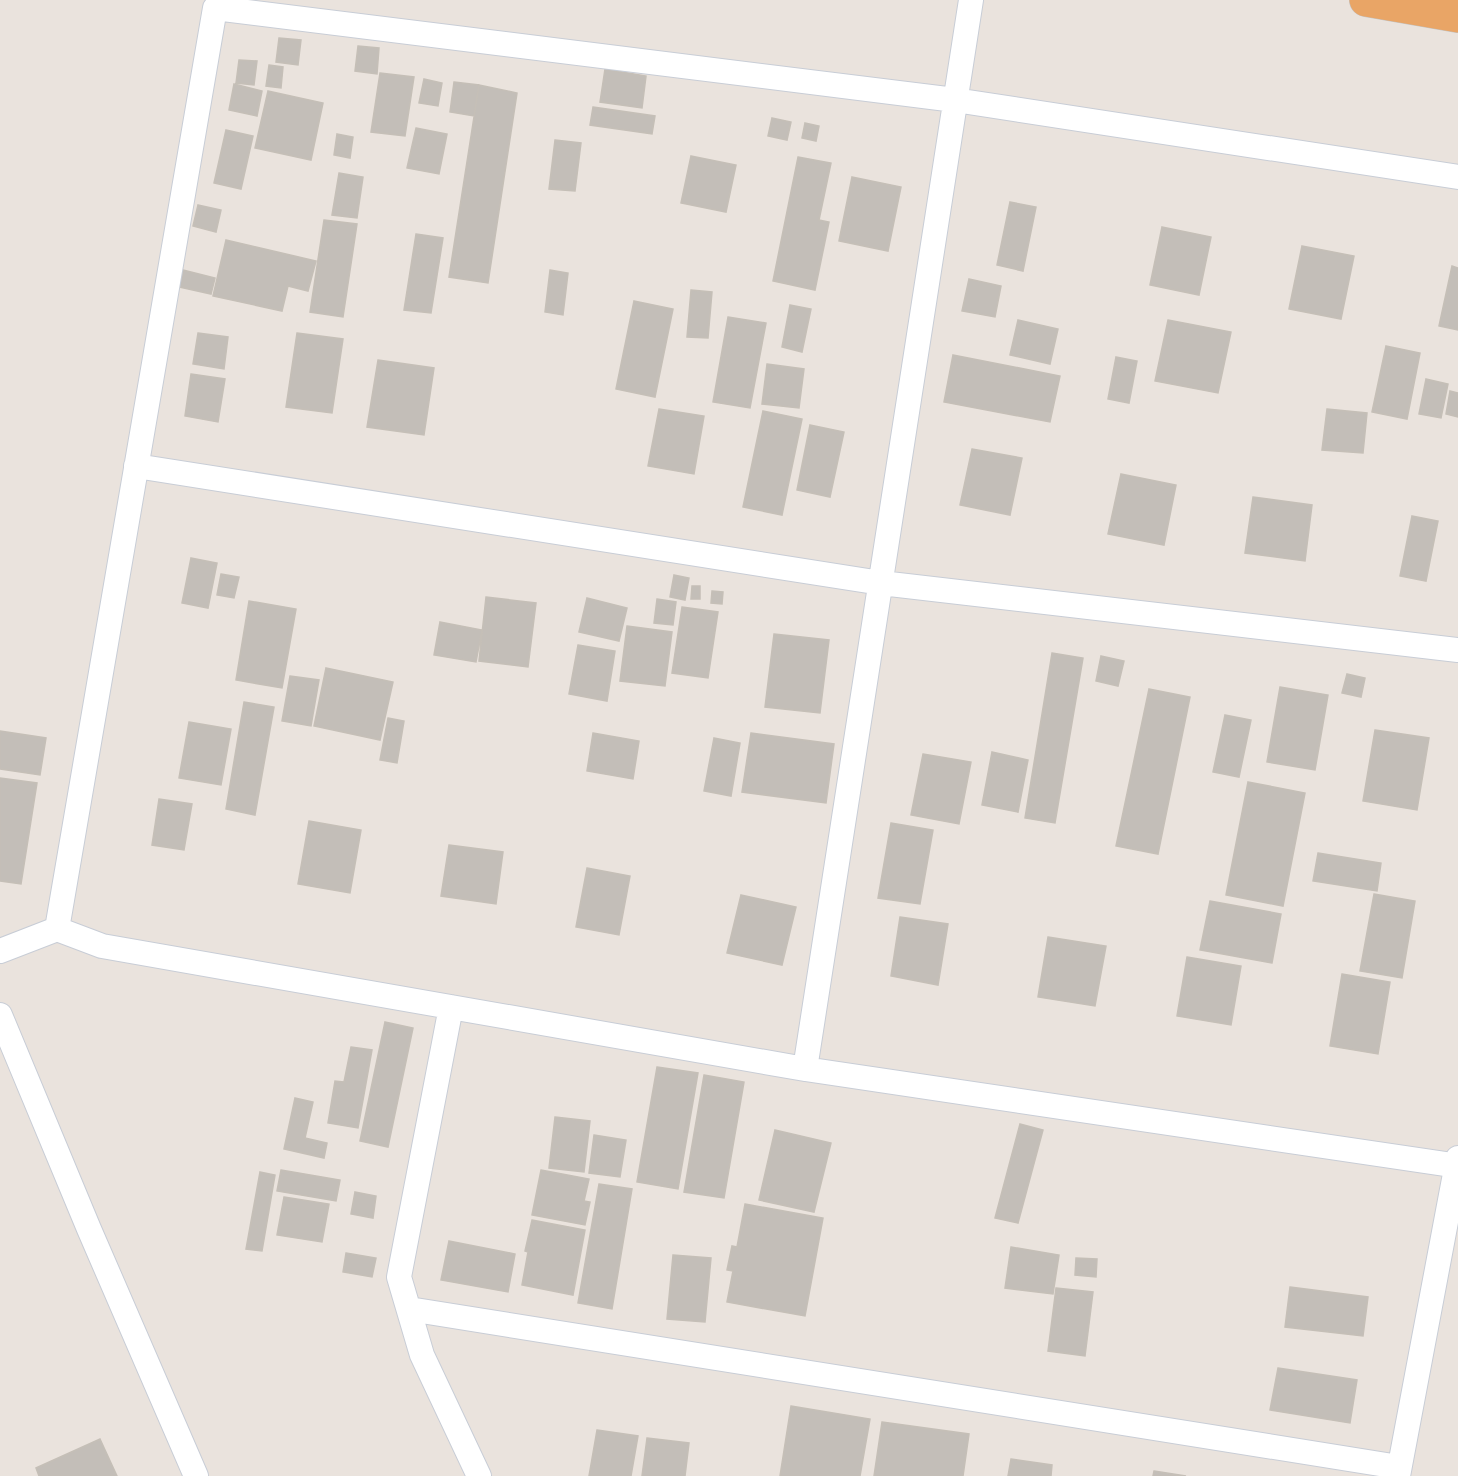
<svg xmlns="http://www.w3.org/2000/svg" width="1458" height="1476" font-family="Ubuntu,sans-serif">
<style>
.building{fill:#c3beb8;stroke:#c5bfb7;stroke-width:1.5}
.lines{fill:none;stroke-linecap:round;stroke-linejoin:round}
.minor-casing{stroke:#c8cdd6;stroke-width:26}
.trunk-casing{stroke:#c3c3c3;stroke-width:34}
.minor{stroke:#fff;stroke-width:24}
.trunk{stroke:#e9a566;stroke-width:33}
</style>
<rect width="100%" height="100%" fill="#eae3dd"/>
<path class="building" d="M279 38 301 40 298 65 276 62Z
M358 46 379 48 377 74 355 71Z
M239 60 257 61 254 85 236 83Z
M269 65 283 67 281 88 266 86Z
M605 69 646 76 642 108 600 102Z
M380 73 414 77 405 136 371 132Z
M424 79 442 83 438 106 419 103Z
M454 82 479 85 474 116 450 112Z
M234 84 262 91 257 116 229 110Z
M479 85 517 93 488 283 449 277Z
M268 91 323 103 311 160 255 148Z
M593 107 655 116 652 134 590 125Z
M772 118 791 122 787 140 768 136Z
M805 123 819 126 816 141 802 138Z
M416 128 447 134 439 174 407 168Z
M226 130 253 136 241 189 214 183Z
M337 134 353 137 350 158 334 155Z
M555 140 581 143 575 191 549 189Z
M691 156 736 165 726 212 681 203Z
M798 157 831 163 819 220 829 222 815 290 773 281Z
M339 173 363 177 357 218 332 215Z
M852 177 901 187 888 251 839 241Z
M1010 202 1036 207 1023 271 997 265Z
M198 205 221 210 216 232 193 226Z
M324 220 357 224 343 317 310 312Z
M1162 227 1211 237 1199 295 1150 285Z
M416 234 443 238 431 313 404 310Z
M226 240 316 261 308 291 288 286 282 311 213 296Z
M1302 246 1354 256 1341 319 1289 309Z
M1452 266 1458 268V330L1439 326Z
M183 270 215 278 211 294 179 287Z
M550 270 568 273 563 315 545 312Z
M969 279 1001 286 995 317 962 311Z
M691 290 712 292 708 338 687 337Z
M634 301 673 309 655 397 616 389Z
M790 305 811 309 802 352 782 347Z
M728 317 766 323 750 408 713 402Z
M1018 320 1058 329 1050 364 1010 355Z
M1168 320 1231 332 1218 393 1155 381Z
M198 333 228 337 224 369 193 364Z
M297 333 343 339 332 413 286 407Z
M1386 346 1420 353 1407 419 1372 412Z
M953 355 1060 376 1050 422 944 402Z
M1116 357 1137 361 1129 403 1108 399Z
M378 360 434 368 424 435 367 427Z
M767 364 804 369 799 408 762 404Z
M191 374 225 379 218 422 185 416Z
M1426 379 1448 384 1441 418 1419 414Z
M1450 391 1458 393V417L1446 414Z
M659 409 704 416 694 474 648 466Z
M1327 409 1367 413 1363 453 1322 450Z
M763 411 802 419 782 515 743 507Z
M810 425 844 432 830 497 797 490Z
M972 449 1022 458 1010 515 960 505Z
M1121 474 1176 485 1164 545 1108 534Z
M1253 497 1312 505 1305 561 1245 553Z
M1412 516 1438 521 1426 581 1400 576Z
M191 558 217 563 208 608 182 603Z
M221 574 239 577 234 598 217 595Z
M674 575 689 578 685 600 670 597Z
M692 586H700V599H691Z
M712 591 723 592 722 604 711 603Z
M486 597 536 603 528 667 479 661Z
M587 598 627 608 619 641 579 632Z
M657 599 676 602 673 625 654 623Z
M249 601 296 609 282 688 236 680Z
M682 607 718 612 708 678 672 673Z
M440 622 482 630 476 662 434 655Z
M627 626 672 632 665 686 620 681Z
M774 634 829 640 820 713 765 707Z
M578 645 615 651 607 701 569 694Z
M1052 653 1083 658 1055 823 1025 818Z
M1101 656 1124 661 1118 686 1096 681Z
M326 668 393 682 380 740 314 726Z
M1347 674 1365 678 1361 697 1342 693Z
M290 676 319 680 311 726 282 721Z
M1280 687 1328 695 1315 770 1267 762Z
M1149 689 1190 697 1158 854 1116 846Z
M244 702 274 707 255 815 226 809Z
M1225 715 1251 720 1239 777 1213 772Z
M388 718 404 721 397 763 380 760Z
M189 722 231 729 221 785 179 778Z
M1375 730 1429 738 1417 810 1363 801Z
M0 731 46 738 40 775 0 769Z
M593 733 639 741 633 779 587 771Z
M751 733 834 744 826 803 742 792Z
M714 738 740 743 731 796 704 791Z
M992 752 1028 760 1018 812 982 805Z
M923 754 971 762 959 824 911 815Z
M0 778 37 783 21 884 0 881Z
M1248 782 1305 793 1283 906 1226 895Z
M159 799 192 804 184 850 152 845Z
M309 821 361 830 350 893 298 884Z
M891 823 933 830 920 904 878 898Z
M449 845 503 852 496 904 441 896Z
M1318 853 1381 863 1377 891 1313 881Z
M587 868 630 876 619 935 576 927Z
M1374 894 1415 901 1402 978 1360 971Z
M741 895 796 907 782 965 727 953Z
M1210 901 1281 914 1272 963 1200 950Z
M900 917 948 924 938 985 891 976Z
M1048 937 1106 946 1095 1006 1038 997Z
M1187 957 1241 966 1231 1025 1177 1016Z
M1342 974 1390 982 1378 1054 1330 1046Z
M385 1022 413 1028 388 1147 360 1141Z
M351 1047 372 1050 358 1128 328 1123 335 1081 344 1082Z
M657 1067 698 1073 678 1189 637 1182Z
M704 1075 744 1082 724 1198 684 1192Z
M295 1098 313 1102 305 1138 327 1143 324 1158 284 1149Z
M555 1117 590 1121 584 1172 549 1168Z
M1020 1124 1043 1130 1018 1223 995 1218Z
M775 1130 831 1143 814 1212 759 1200Z
M594 1135 626 1140 620 1177 589 1173Z
M281 1170 340 1180 336 1201 277 1191Z
M541 1170 589 1179 584 1201 590 1202 585 1225 532 1215Z
M260 1172 275 1175 262 1251 246 1249Z
M599 1184 632 1189 612 1309 578 1303Z
M355 1192 376 1196 373 1218 351 1214Z
M284 1197 329 1204 322 1242 277 1235Z
M745 1204 823 1218 805 1316 727 1302 733 1271 727 1270 732 1246 737 1247Z
M532 1220 585 1230 573 1295 522 1285 528 1252 525 1251Z
M449 1241 515 1254 508 1292 441 1280Z
M1011 1247 1059 1255 1053 1294 1005 1288Z
M346 1253 376 1258 372 1277 343 1272Z
M673 1255 711 1258 705 1322 667 1319Z
M1076 1258 1097 1259 1096 1277 1075 1275Z
M1290 1287 1368 1297 1363 1336 1285 1327Z
M1056 1288 1093 1292 1085 1356 1048 1351Z
M1278 1368 1357 1380 1350 1423 1270 1410Z
M791 1406 870 1419 860 1476H780Z
M882 1422 969 1434 963 1476H874Z
M597 1430 638 1436 631 1476H589Z
M647 1438 689 1443 685 1476H642Z
M100 1439 117 1476H39L36 1468Z
M1011 1459 1052 1465 1051 1476H1008Z
M1154 1471 1186 1476H1153Z"/>
<g class="lines">
<defs>
<path id="minor" d="M971 0 805 1069 1458 1166
M136 466 881 583 1458 650
M0 951 57 929
M451 1007 399 1277 422 1355 479 1476
M0 1015 89 1229 196 1476
M805 1069 102 946 57 929 215 8 955 100 1458 177
M409 1309 1399 1467
M1398 1476 1458 1158"/>
<path id="trunk" d="M1366 0 1458 16"/>
</defs>
<use href="#minor" class="minor-casing"/>
<use href="#trunk" class="trunk-casing"/>
<use href="#minor" class="minor"/>
<use href="#trunk" class="trunk"/>
</g>
</svg>
